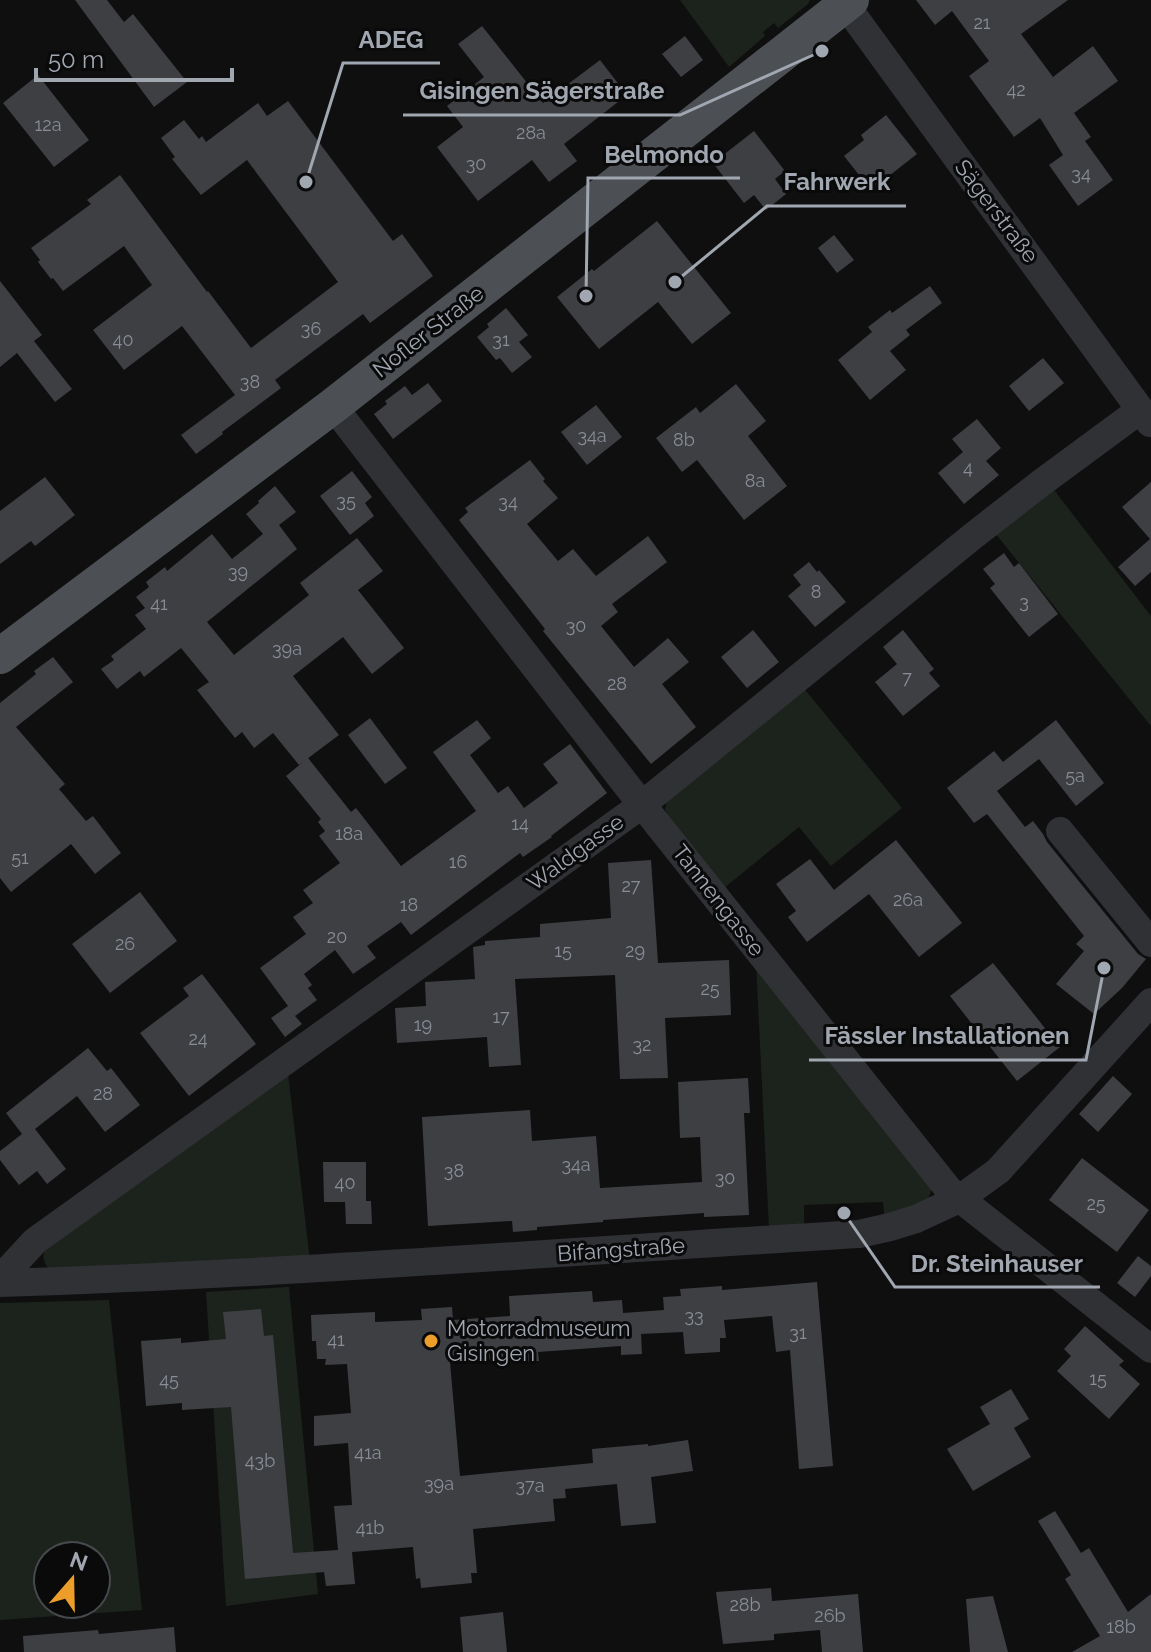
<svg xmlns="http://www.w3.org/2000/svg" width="1151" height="1652" font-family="Raleway,sans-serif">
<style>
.green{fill:#1c231c;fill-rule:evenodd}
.building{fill:#3e3f43}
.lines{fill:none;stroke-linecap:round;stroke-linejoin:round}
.minor{stroke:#303135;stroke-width:28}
.major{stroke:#4c4f54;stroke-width:36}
.poi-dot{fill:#ed9e2a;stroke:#0a0a0b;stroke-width:3}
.labels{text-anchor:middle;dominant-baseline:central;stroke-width:6;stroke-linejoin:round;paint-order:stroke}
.number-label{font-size:18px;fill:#888d96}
.street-label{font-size:22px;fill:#a0a7b1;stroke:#0a0a0b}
.poi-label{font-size:22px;fill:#a0a7b1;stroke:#0a0a0b;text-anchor:start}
.leader{fill:none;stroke:#a0a7b1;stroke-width:3}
.callout-dot{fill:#a0a7b1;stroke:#0a0a0b;stroke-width:3}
.callout-label{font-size:24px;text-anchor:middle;font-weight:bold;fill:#a0a7b1;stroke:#0a0a0b;stroke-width:6;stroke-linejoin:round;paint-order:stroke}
</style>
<rect width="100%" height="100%" fill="#0f0f10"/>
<path class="green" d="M680 0H810L808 4 778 28 774 23 763 32 765 36 729 67Z
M1051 486 1151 616V726L995 533Z
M802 686 902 808 831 866 799 827 724 888 669 820 665 809 668 798Z
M756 962 929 1177 931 1191 927 1202 885 1221 883 1202 804 1205V1227L769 1229Z
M288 1073 310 1261 49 1269C42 1260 42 1254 47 1244Z
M289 1287 318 1594 226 1606 206 1292Z
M109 1300 142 1610 0 1620V1303ZM48 1556H96V1604H48Z"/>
<path class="building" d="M75 0H107L124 22 133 14 187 82 154 107Z
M916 0H1068L1021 34 1053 77 1093 46 1118 81 1074 113 1091 137 1085 141 1113 180 1078 206 1049 165 1063 155 1040 118 1014 137 969 76 989 61 952 11 935 25Z
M482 26 543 103 600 60 627 95 564 144 577 161 549 182 532 160 478 201 437 147 463 127 447 106 484 77 458 44Z
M685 36 703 60 681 77 662 54Z
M38 75 89 140 54 167 3 103Z
M288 101 393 241 402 234 433 276 370 323 363 314 275 380 281 388 222 432 223 434 196 454 181 435 235 395 182 326 124 370 93 330 152 285 124 246 63 291 53 278 51 279 38 262 40 260 31 248 91 204 87 200 120 175 207 292 208 291 251 348 338 282 247 160 201 195 172 159 175 157 161 138 184 120 199 139 202 136 206 142 258 103 267 116Z
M886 115 917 154 871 190 844 156 864 140 861 135Z
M754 131 785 171 775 179 786 194 766 210 754 195 744 203 713 163Z
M657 221 731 313 692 344 658 302 599 349 557 297 592 269 594 271Z
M834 235 854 260 837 273 818 248Z
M0 281 42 335 34 341 72 389 55 402 17 353 0 367Z
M930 286 942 303 906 330 910 335 890 351 906 370 870 400 838 360 872 332 868 327 890 310 892 313Z
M506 308 528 335 519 342 532 357 512 373 500 358 496 360 477 337 489 327 487 324Z
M1043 358 1064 383 1029 411 1009 386Z
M428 383 442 401 393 439 374 414 387 404 385 401 405 386 412 395Z
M736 384 766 421 748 436 787 486 744 520 697 460 682 472 656 438 696 407 700 413Z
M596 405 622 437 587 465 561 432Z
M977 419 1001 448 986 461 999 475 964 504 938 473 963 452 952 439Z
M530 460 545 479 543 481 558 498 527 524 558 561 573 549 596 576 648 536 667 562 612 604 618 612 601 626 634 667 668 638 689 662 662 684 696 727 651 764 543 631 545 629 459 520 468 512 465 508Z
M352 471 372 497 365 503 374 516 350 535 320 496Z
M45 477 75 515 35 546 31 541 0 564V511Z
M1151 482V572L1135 586 1118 567 1150 539 1122 507Z
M275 486 296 512 279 525 297 549 207 622 234 655 309 595 300 583 357 538 383 571 358 590 404 648 372 674 343 637 293 676 339 735 299 765 273 733 254 748 242 732 235 738 197 690 209 682 181 648 144 677 140 671 117 689 101 669 114 660 111 656 146 629 135 615 145 608 136 597 149 587 146 582 165 567 167 571 212 534 232 559 263 534 246 514 259 503 258 501Z
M1004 553 1014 567 1019 563 1058 614 1029 637 990 588 995 584 983 569Z
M809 562 817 572 819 570 846 602 815 627 788 596 801 585 793 575Z
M753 630 779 662 747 688 721 657Z
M903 630 934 669 929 673 940 686 903 716 875 682 897 664 883 647Z
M53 657 73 682 16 727 65 784 59 789 86 821 93 816 121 853 95 874 71 844 11 892 0 878V703L36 674 34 671Z
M370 718 407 768 385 784 348 735Z
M477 720 491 738 470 755 498 793 508 786 524 808 558 783 543 764 570 744 607 793 551 836 552 837 523 857 520 853 411 935 401 922 367 946 376 958 353 974 335 950 304 974 312 985 308 988 317 1000 295 1016 302 1024 285 1037 271 1018 288 1006 260 968 306 934 293 917 313 903 303 890 340 863 319 836 325 831 318 822 321 819 286 776 308 758 351 812 356 808 401 866 476 811 433 752Z
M1056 720 1104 783 1076 806 1039 759 997 791 1025 827 1033 821 1043 834 1047 842 1138 954 1146 959 1122 988 1094 1014 1056 984 1084 951 1076 944 1084 936 987 814 974 823 947 788 994 751 1003 762Z
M896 840 962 923 919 957 869 894 807 942 788 917 796 911 776 884 810 859 834 890Z
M651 860 658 963 729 960 731 1015 665 1018 668 1078 620 1079 615 975 515 979 521 1065 489 1067 487 1037 397 1043 395 1008 426 1006 425 982 475 979 473 947 485 945V941L540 937V924L611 918 608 863Z
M140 892 177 941 110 993 72 944Z
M993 963 1060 1047 1017 1081 950 996Z
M202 974 256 1044 189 1096 140 1033 189 996 183 988Z
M88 1048 107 1071 111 1068 140 1105 105 1132 77 1096 35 1129 66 1169 47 1184 37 1171 19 1185 0 1160V1151L22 1134 6 1113Z
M1113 1076 1132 1094 1098 1132 1079 1114Z
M748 1078 750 1113H744L749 1215 704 1217V1213L603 1220V1222L537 1227V1230L513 1232 512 1221 428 1226 422 1117 530 1110 532 1141 596 1136 600 1188 702 1182 700 1137 680 1138 678 1082Z
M1082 1158 1149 1210 1117 1252 1049 1200Z
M323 1162H366V1201H371L372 1224H346L345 1202H324Z
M1138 1256 1151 1266V1276L1135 1297 1117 1283Z
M817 1282 833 1466 799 1469 790 1350 776 1352 772 1316 724 1320 726 1338H720V1352L685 1354 683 1332 641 1334 642 1354 621 1355V1346L538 1352 539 1361 494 1363 493 1359 450 1362 460 1476 593 1463 592 1449 648 1444V1446L688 1440 693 1471 651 1477 656 1523 621 1526 617 1484 565 1489 566 1498 553 1499 555 1521 473 1529 477 1573H471L472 1583 421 1588 420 1578 416 1579 413 1547 352 1552 355 1584 326 1586 324 1572 245 1579 231 1407 182 1410V1403L146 1406 141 1341 181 1338V1343L226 1339 223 1312 261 1309 264 1336 273 1335 293 1553 338 1550 334 1506 352 1505 348 1443 314 1446V1416L351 1413 347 1364 325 1365 326 1359H317L316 1341H312L311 1315 375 1312V1322L422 1320 421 1309 452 1307 453 1320 510 1316 509 1296 592 1291 593 1302 622 1300 623 1313 664 1310 663 1297 681 1296 680 1289 722 1286V1290Z
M1085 1326 1124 1361 1119 1365 1140 1384 1109 1419 1057 1371 1071 1356 1064 1349Z
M1011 1389 1029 1419 1014 1428 1031 1457 973 1491 947 1449 990 1424 980 1407Z
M1055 1511 1081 1553 1089 1548 1128 1612 1151 1594V1652H1072L1100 1636 1065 1579 1071 1575 1038 1521Z
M771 1588 772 1601 858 1594 863 1652H822L820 1630 774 1634V1640L723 1644 716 1592Z
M993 1596 1008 1652H970L966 1599Z
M503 1612 507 1652H463L460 1617Z
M174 1627 176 1652H24L23 1636 98 1630 99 1634Z"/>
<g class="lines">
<path class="minor" d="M842 0 1150 423
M333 406 628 787 949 1190 1151 1349
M1060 831 1151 943
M0 1279 35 1241 643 804 973 536 1041 483 1140 410
M0 1283C287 1274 572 1251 859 1234L890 1227 916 1219 959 1199 998 1171 1151 1002"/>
<path class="major" d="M0 656 333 406 851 0"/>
</g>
<circle class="poi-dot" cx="431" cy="1341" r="8"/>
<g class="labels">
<g class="number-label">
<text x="982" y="22">21</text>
<text x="1016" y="89">42</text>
<text x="48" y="124">12a</text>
<text x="531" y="132">28a</text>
<text x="476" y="163">30</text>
<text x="1081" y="173">34</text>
<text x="311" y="328">36</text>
<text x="123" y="339">40</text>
<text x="501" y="339">31</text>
<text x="250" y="381">38</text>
<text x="592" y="435">34a</text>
<text x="684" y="439">8b</text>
<text x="968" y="467">4</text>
<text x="755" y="480">8a</text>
<text x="346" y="500">35</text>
<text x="508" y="501">34</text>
<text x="238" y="571">39</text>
<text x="816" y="591">8</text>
<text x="1024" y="601">3</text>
<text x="159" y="603">41</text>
<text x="576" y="625">30</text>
<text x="287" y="648">39a</text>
<text x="907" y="677">7</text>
<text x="617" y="683">28</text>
<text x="1075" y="775">5a</text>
<text x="520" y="823">14</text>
<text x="349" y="833">18a</text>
<text x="20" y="857">51</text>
<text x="458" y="861">16</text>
<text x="631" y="885">27</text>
<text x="908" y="899">26a</text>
<text x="409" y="904">18</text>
<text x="337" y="936">20</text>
<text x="125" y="943">26</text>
<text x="563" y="950">15</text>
<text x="635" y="950">29</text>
<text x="710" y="988">25</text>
<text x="501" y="1016">17</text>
<text x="423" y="1024">19</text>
<text x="198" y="1038">24</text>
<text x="642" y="1044">32</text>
<text x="103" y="1093">28</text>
<text x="576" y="1164">34a</text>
<text x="454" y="1170">38</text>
<text x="725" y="1177">30</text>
<text x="345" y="1182">40</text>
<text x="1096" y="1203">25</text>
<text x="694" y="1315">33</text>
<text x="798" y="1332">31</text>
<text x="336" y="1339">41</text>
<text x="1098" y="1378">15</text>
<text x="169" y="1379">45</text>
<text x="368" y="1452">41a</text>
<text x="260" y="1460">43b</text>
<text x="439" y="1483">39a</text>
<text x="530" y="1485">37a</text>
<text x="370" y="1527">41b</text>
<text x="745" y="1604">28b</text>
<text x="830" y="1615">26b</text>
<text x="1121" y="1626">18b</text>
</g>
<g class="street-label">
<text transform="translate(997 211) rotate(53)">Sägerstraße</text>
<text transform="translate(428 331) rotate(-38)">Nofler Straße</text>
<text transform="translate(575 852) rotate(-36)">Waldgasse</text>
<text transform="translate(719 900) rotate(52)">Tannengasse</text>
<text transform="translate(621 1249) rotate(-4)">Bifangstraße</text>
</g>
<g class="poi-label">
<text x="447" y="1328">Motorradmuseum<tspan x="447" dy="25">Gisingen</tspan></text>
</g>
</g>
<path class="leader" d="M306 182L343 63H440M822 51L680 115H403M586 296L588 178H740M675 282L767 206H906M1104 968L1086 1060H809M844 1213L895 1287H1100"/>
<g class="callout-dot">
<circle cx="306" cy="182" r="8"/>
<circle cx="822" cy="51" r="8"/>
<circle cx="586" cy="296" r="8"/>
<circle cx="675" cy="282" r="8"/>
<circle cx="1104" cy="968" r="8"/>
<circle cx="844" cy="1213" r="8"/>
</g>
<g class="callout-label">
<text x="391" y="48">ADEG</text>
<text x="542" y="99">Gisingen Sägerstraße</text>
<text x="664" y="163">Belmondo</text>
<text x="837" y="190">Fahrwerk</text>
<text x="947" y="1044">Fässler Installationen</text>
<text x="997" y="1272">Dr. Steinhauser</text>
</g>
<g transform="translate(72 1580) rotate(20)"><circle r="38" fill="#0a0a0b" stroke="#46494d" stroke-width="2"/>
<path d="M0-6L14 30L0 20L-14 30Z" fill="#ed9e2a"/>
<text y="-12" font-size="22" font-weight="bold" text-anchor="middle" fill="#a0a7b1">N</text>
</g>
<path d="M36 68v12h196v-12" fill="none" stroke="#a0a7b1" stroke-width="4"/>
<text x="48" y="68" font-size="24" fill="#a0a7b1" stroke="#0a0a0b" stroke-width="6" paint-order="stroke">50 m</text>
</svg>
